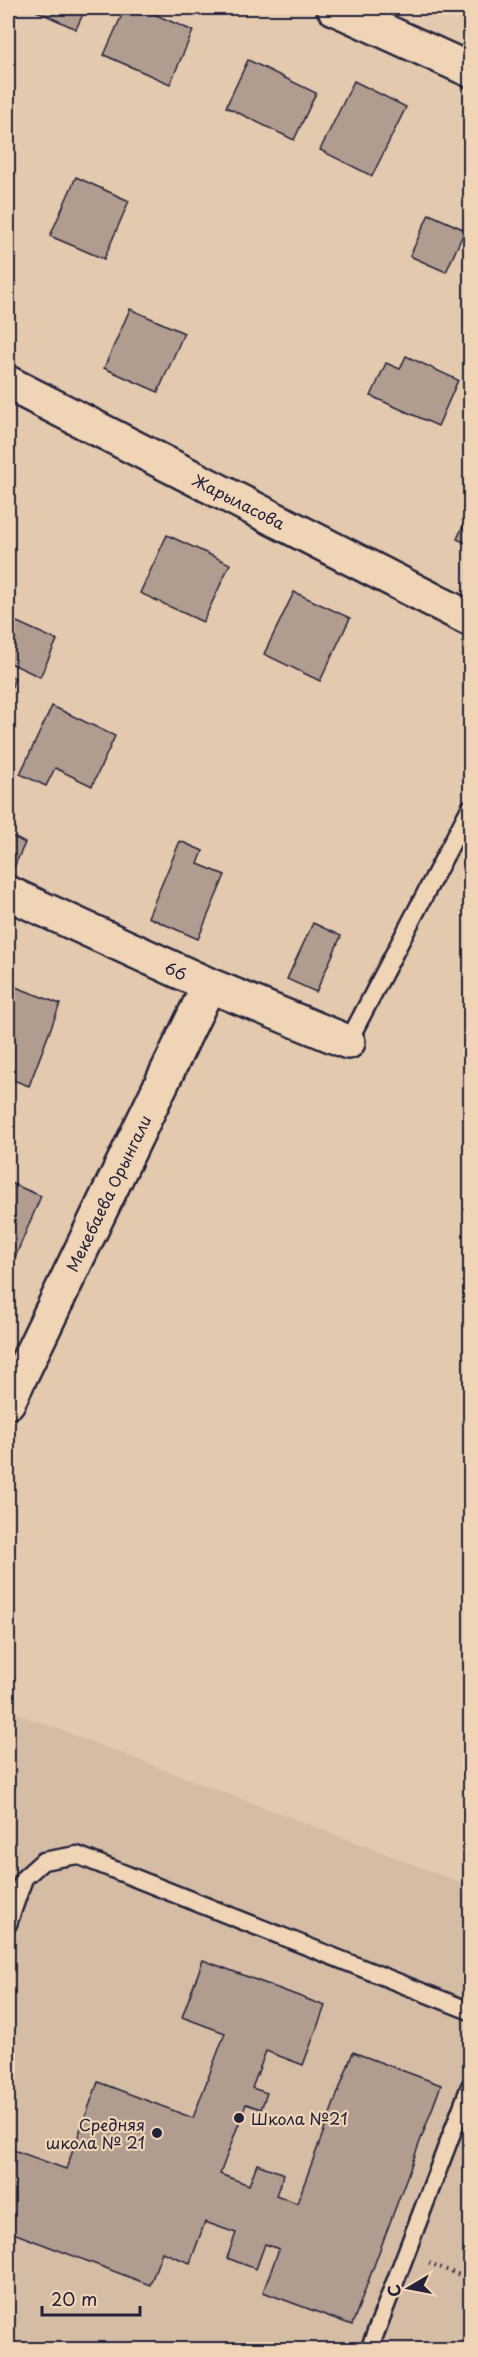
<svg xmlns="http://www.w3.org/2000/svg" width="478" height="2357" font-family="'Playpen Sans',sans-serif">
<style>
.built{fill:#d4bca5}
.building{fill:#b09d90;stroke:#22223b;stroke-width:1.5}
.lines{fill:none;stroke-linecap:round;stroke-linejoin:round}
.service-casing{stroke:#22223b;stroke-width:21}
.minor-casing{stroke:#22223b;stroke-width:38}
.path{stroke:#22223b;stroke-width:4;stroke-dasharray:1.5 4.5;stroke-linecap:butt}
.service{stroke:#efd4b6;stroke-width:16}
.minor{stroke:#efd4b6;stroke-width:33}
.poi-dot{fill:#22223b;stroke:#efd4b6;stroke-width:2}
.labels{text-anchor:middle;dominant-baseline:central;stroke-width:4.5;stroke-linejoin:round;paint-order:stroke}
.street-label{font-size:16px;fill:#22223b;stroke:#efd4b6}
.poi-label{font-size:16px;fill:#22223b;stroke:#efd4b6;text-anchor:start}
</style>
<rect width="100%" height="100%" fill="#e3c9ae"/>
<filter id="ink" filterUnits="userSpaceOnUse"><feTurbulence type="fractalNoise" baseFrequency=".0167" numOctaves="2"/><feDisplacementMap in="SourceGraphic" scale="12" xChannelSelector="R" yChannelSelector="G"/><feConvolveMatrix kernelMatrix="1 2 1 2 8 2 1 2 1" color-interpolation-filters="sRGB"/></filter>
<g filter="url(#ink)">
<path class="built" d="M13 1712 470 1886V2349H8V1727Z"/>
<path class="building" d="M30 8H86L76 29Z
M125 8H140L193 31 170 84 104 55Z
M248 60 316 93 294 140 226 107Z
M354 81 406 107 372 176 320 150Z
M76 177 129 201 104 259 50 236Z
M429 214 465 230 446 272 410 256Z
M130 309 184 333 158 392 104 368Z
M406 356 458 380 438 426 371 396 386 363 400 369Z
M470 511V545L457 539Z
M167 535 230 564 203 622 140 593Z
M294 592 350 618 320 681 264 654Z
M8 618 57 640 40 677 8 662Z
M8 675 15 678 8 697Z
M52 706 115 736 92 786 55 768 46 786 20 774Z
M8 834 25 843 8 880Z
M180 841 203 851 198 864 225 875 198 939 148 917Z
M313 923 341 936 316 992 287 979Z
M8 984 60 1004 29 1086 8 1078Z
M8 1182 41 1196 14 1260 8 1257Z
M203 1960 325 2006 303 2065 266 2051 252 2088 267 2093 261 2109 246 2104 220 2174 249 2185 257 2164 284 2174 276 2195 297 2203 353 2052 441 2085 352 2325 263 2292 279 2249 265 2244 256 2269 227 2258 236 2233 205 2222 190 2263 162 2252 150 2285 8 2231V2148L66 2169 98 2082 193 2118 225 2033 182 2017Z"/>
<g class="lines">
<defs>
<path id="service" d="M348 1042 470 808
M8 1924 24 1878 43 1861 77 1855 470 2011
M369 2350 470 2086"/>
<path id="minor" d="M334 8 470 70
M8 383 470 619
M8 893 209 985 348 1042
M8 1402 209 985"/>
</defs>
<use href="#service" class="service-casing"/>
<use href="#minor" class="minor-casing"/>
<path class="path" d="M429 2263 470 2279"/>
<use href="#service" class="service"/>
<use href="#minor" class="minor"/>
</g>
</g>
<g class="poi-dot">
<circle cx="239" cy="2118" r="6"/>
<circle cx="157" cy="2133" r="6"/>
</g>
<g class="labels">
<g class="street-label">
<text transform="translate(239 501) rotate(27)">Жарыласова</text>
<text transform="translate(176 970) rotate(25)">66</text>
<text transform="translate(108 1193) rotate(-64)">Мекебаева Орынгали</text>
</g>
<g class="poi-label">
<text x="251" y="2118">Школа №21</text>
<text x="145" y="2124" text-anchor="end">Средняя<tspan x="145" dy="18">школа № 21</tspan></text>
</g>
</g>
<rect width="478" height="2357" fill="none" stroke="#efd4b6" stroke-width="30"/>
<rect x="15" y="15" width="448" height="2327" fill="none" stroke="#22223b" stroke-width="2" filter="url(#ink)"/>
<g transform="translate(409 2288) rotate(260)" stroke="#efd4b6" stroke-width="4.5" paint-order="stroke">
<path d="M0-4.5L10 22L0 15L-10 22Z" fill="#22223b"/>
<text y="-9" font-size="16" font-weight="bold" text-anchor="middle" fill="#22223b">С</text>
</g>
<path d="M42 2306v9h98v-9" fill="none" stroke="#22223b" stroke-width="3"/>
<text x="51" y="2306" font-size="18" fill="#22223b" stroke="#efd4b6" stroke-width="4.5" paint-order="stroke">20 m</text>
</svg>
